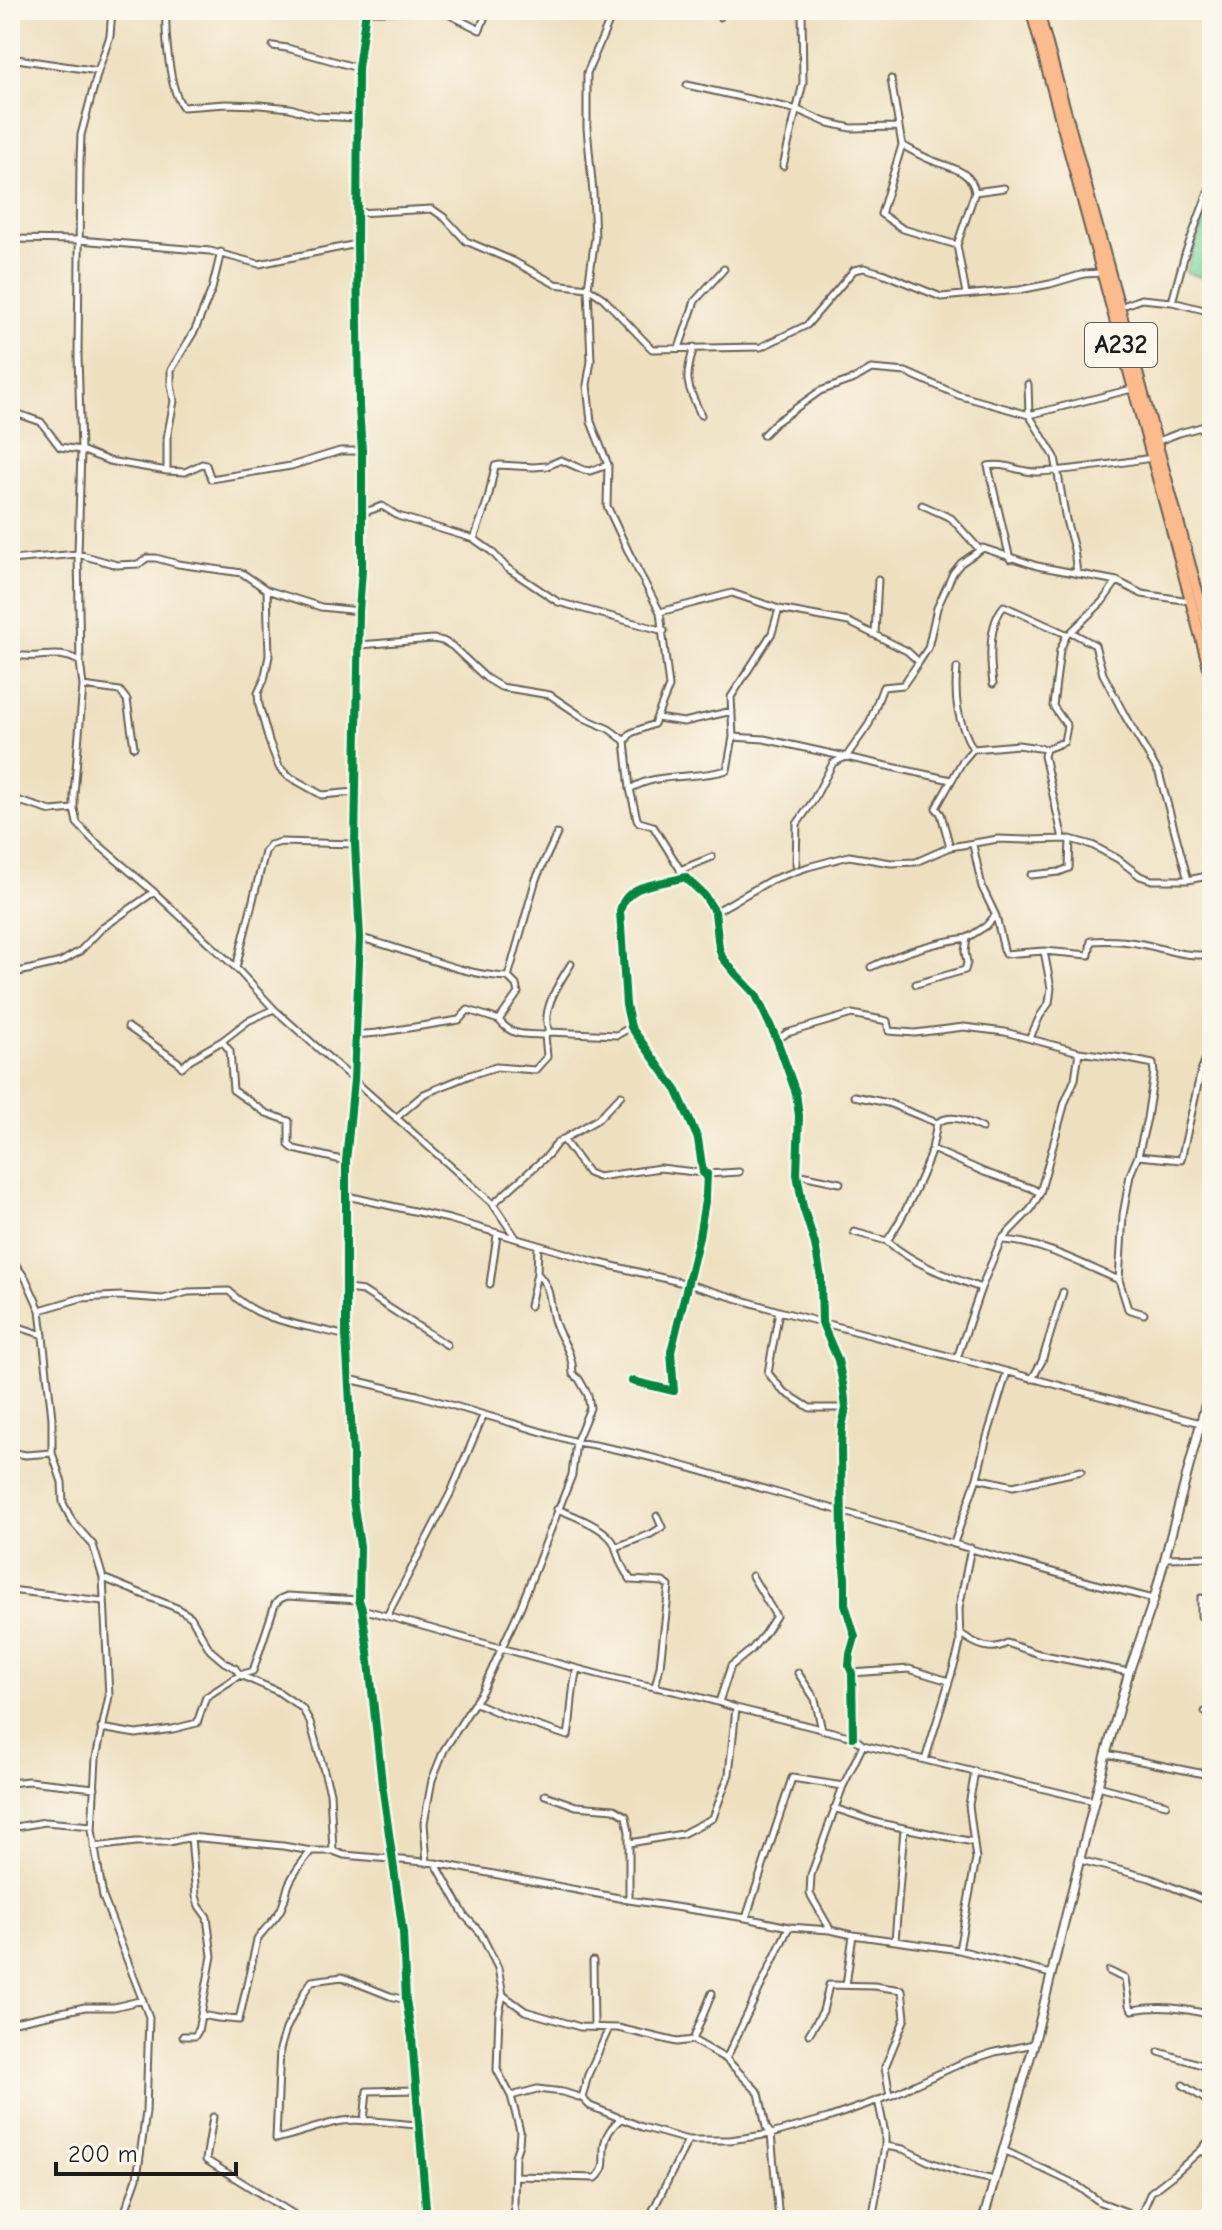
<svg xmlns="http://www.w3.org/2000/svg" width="1222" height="2230" font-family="'Comic Neue',sans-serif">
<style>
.green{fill:#7cd69c;stroke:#4c795c;stroke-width:2}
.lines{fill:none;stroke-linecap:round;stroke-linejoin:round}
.minor-casing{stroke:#666155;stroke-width:9}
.tertiary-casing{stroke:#666155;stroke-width:11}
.trunk-casing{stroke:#666155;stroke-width:13}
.minor{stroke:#fff;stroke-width:5}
.tertiary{stroke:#fff;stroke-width:7}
.trunk{stroke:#fbbb8d;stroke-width:9}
.cycleway-casing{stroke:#fbf7ec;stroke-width:13}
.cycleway{stroke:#00873e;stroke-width:8}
.labels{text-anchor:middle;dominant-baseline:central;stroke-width:6;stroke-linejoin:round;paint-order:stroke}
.shield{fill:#fbf7ec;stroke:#5f5e5a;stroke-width:2}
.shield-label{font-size:26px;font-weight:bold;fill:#1c1c1c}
</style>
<rect width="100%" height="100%" fill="#fbf7ec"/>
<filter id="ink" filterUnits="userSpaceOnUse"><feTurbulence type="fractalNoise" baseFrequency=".0125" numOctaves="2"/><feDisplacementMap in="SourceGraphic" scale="16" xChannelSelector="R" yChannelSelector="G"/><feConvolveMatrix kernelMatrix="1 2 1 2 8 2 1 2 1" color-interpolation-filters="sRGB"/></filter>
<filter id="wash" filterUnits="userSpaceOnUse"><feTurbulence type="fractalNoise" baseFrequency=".006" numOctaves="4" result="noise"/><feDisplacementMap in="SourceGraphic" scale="32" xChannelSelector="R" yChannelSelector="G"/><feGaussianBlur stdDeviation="1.8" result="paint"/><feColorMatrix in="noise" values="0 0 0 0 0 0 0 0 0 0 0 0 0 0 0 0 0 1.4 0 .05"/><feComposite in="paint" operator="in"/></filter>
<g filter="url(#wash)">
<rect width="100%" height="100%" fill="#eee0bf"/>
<path class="green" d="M1212 198V281L1186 272Z"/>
</g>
<g filter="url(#ink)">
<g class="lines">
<defs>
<path id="minor" d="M112 10 110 36 98 71 81 135 80 160 78 356 81 450 78 554 80 662 83 686 74 794V809L77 823 93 840 154 892 236 968 274 1009 493 1204 516 1238
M166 10C165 32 169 91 183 107L226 104 260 105 290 108 316 116 358 118
M366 10 358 68 357 244 359 408 362 451V570L359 611 355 844 360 938 354 1080 346 1161V1336L353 1453V1500L360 1546 359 1600 362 1609 368 1652 382 1784 403 1933 406 2000 412 2038 427 2220
M614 10 587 73V128L593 193 595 237 588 288 591 361 587 385 591 422 608 465 607 506 630 555 660 612 669 687 654 724 631 733 625 741 630 789
M366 11H442L480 30 487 10
M720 17 723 10
M273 46 287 48 358 68
M10 58 98 71
M891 79 902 145 881 214 903 229 957 245
M687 85 798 110 825 122 851 128 897 127
M902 145C911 150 921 156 931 160 948 167 972 170 975 192L957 245 966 294
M783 166 803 83 802 10
M975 192 1004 188
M357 213 432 209 445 218 466 241 513 261 555 284 588 288 603 298 652 349 761 347 807 325 854 270 864 268 882 273 941 297 1019 290 1050 284 1084 274 1101 273
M10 239 79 240 210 251 259 264 357 244
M1172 302 1185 254 1212 182
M1120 307 1141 299 1172 302 1212 312
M694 347C684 380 686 383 701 415
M679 348 695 301 724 269
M1028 384 1029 415 1055 457 1066 520 1074 549 1077 574
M10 411 41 422 60 447 81 450 109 461 167 471 185 472 202 464 206 465 211 479 291 466 340 451H362
M763 435 775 423 820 391 854 379 871 369 906 372 958 395 1029 415 1132 389
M1156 442 1179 433 1212 424
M167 471V438L174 401 171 384V370L195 330 212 289 221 252
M922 505 951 518 980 550
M360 514 382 506 398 516 474 539 491 551 507 568 558 602 664 631
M474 539 488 499 495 466 500 465 533 467 547 466 561 460 584 470 590 471 608 465
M1010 559 988 466C1005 462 1021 473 1038 472 1076 470 1113 464 1151 458
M10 560 78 554 117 565 139 564 147 558H156L178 564 242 573 267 590 321 607 359 611
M1117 581 1102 602 1071 632 1095 645 1103 674 1125 716 1159 773 1188 880
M267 591 269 656 264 680 258 693 259 705 269 741 279 767 288 776 322 795 356 792
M660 612 732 593 779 609 849 622 907 651 919 662 928 648 937 608 953 573 961 563 983 548 1037 566 1117 581 1142 594 1190 601
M875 634 878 580
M360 645 433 639 443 641 452 646 486 678 501 687 550 695 584 718 609 729 625 741
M10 656C20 655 29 657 38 656 54 655 64 653 79 661
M957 668C954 699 957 720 973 749
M993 684C990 661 988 624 1004 606L1066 634
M83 686 120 691 127 700 134 747
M657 718 684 722 732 711
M733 737 731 697 772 633 779 609
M1046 749 1064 742 1067 726 1053 706 1060 650 1067 634
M10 798 51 811 74 809
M10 821 20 802
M973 845 982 887 996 916 1005 954 1044 951 1089 955 1091 941C1108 940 1126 941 1142 944 1166 949 1187 958 1212 954
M950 847 941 814 936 808 962 762 973 749 1018 745 1046 749 1044 756 1063 839
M796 864 797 824 813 801 833 763 846 757 869 724 883 687 903 685 919 662
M680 870 712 857
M1031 875 1059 872 1069 868 1070 839
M685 877 653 826 639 822 637 819 630 789C659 771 695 780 727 770L733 737 764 739 951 780
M715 912 771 880 808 867 849 856 891 863 916 862 950 847 998 839 1027 840 1070 839 1092 845 1118 859 1140 876 1152 880H1188L1212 875
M360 938C409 949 457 975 508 977L536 879 557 834
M10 953 17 972
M871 967C901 953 934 942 967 938
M236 968 265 852 270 845 281 842 355 844
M10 974 61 962 80 951 101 929 154 892
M508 977 516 985 518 993 499 1020C512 1037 525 1034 545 1035
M916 984 965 970 967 963 965 952 967 938 986 926 995 916
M128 1027 178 1062 182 1067 191 1059 222 1041 248 1021 274 1009
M549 1032C540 1011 560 981 571 964
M354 1035 377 1033 459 1020 468 1010 499 1020
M1030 1038 1040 1016 1049 1003 1051 988 1044 951
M777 1040 787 1033 852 1014 887 1021 889 1031 915 1033 964 1027 1005 1032 1079 1052 1129 1059 1153 1064 1154 1073 1147 1118 1138 1156 1130 1175 1123 1215 1119 1280 1128 1309 1144 1314
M222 1041 230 1051 233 1090 266 1113 289 1121V1145L294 1149 346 1161
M854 1096 888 1103 937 1123
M396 1118 424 1094 470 1075 496 1067 535 1070 547 1057 545 1035 549 1032 617 1035 631 1027
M563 1139 588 1173 598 1177 660 1168 703 1173
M932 1149C920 1182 907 1212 887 1241 915 1265 947 1276 981 1288
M1138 1156 1181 1160 1201 1071 1212 1043
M707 1174 739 1172
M797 1174 840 1183
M1040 1193 1065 1102 1075 1079 1079 1052
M347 1196 449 1219 596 1262 688 1284 779 1311 1212 1426
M493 1204 548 1155 557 1143 598 1119 621 1095
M854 1232 887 1241
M1003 1240C1041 1242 1084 1265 1119 1280
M10 1257 26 1279 40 1310 52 1418V1453L62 1482 63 1503 72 1521 93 1545 103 1578 109 1696 96 1758 92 1830 103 1897 149 2017 146 2112 137 2178 122 2220
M490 1284 497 1235
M347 1289 363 1291 447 1345
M530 1306 537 1273 538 1246
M40 1310 81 1298 121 1296 163 1299 188 1292 229 1291C260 1324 305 1324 346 1336
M779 1311 768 1373 783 1391 810 1408H846
M10 1324 43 1335
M957 1358 981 1288 1001 1240 1031 1209 1040 1193 1031 1188 984 1172 932 1149 937 1123C952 1113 967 1121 982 1128
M349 1379 417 1395 576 1442C642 1452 707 1473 771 1491 899 1527 1025 1567 1154 1599
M1032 1379 1042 1361 1063 1292
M632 1381 674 1391 671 1352 699 1237 706 1195 707 1174 703 1173 698 1139 677 1091 631 1027 626 1005 620 911C627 881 662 885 685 877L704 895 715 912 719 948 722 957 735 973 756 995 777 1040 796 1093 799 1116 797 1174 803 1207 815 1244 821 1278 822 1323 838 1360 843 1384 846 1408 842 1426 841 1449 842 1546 845 1579V1604L855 1637 850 1654 849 1666 852 1673 853 1737
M10 1452 26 1455 52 1453
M977 1478 1013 1486 1081 1471
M557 1509C573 1515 610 1529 615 1546 620 1561 621 1567 631 1580L663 1582 669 1586 660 1666 655 1687
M954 1543 977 1478 987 1437 1007 1372
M616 1547 651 1534 662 1527 657 1516
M1165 1558 1212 1557
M103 1578 179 1609 191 1617 210 1650 224 1662 235 1668 240 1675 277 1691 302 1708 310 1722 330 1792 333 1851
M10 1590 103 1601
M1201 1598V1616L1212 1624
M362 1609C443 1632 524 1655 605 1676 649 1687 694 1693 736 1708L853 1737 863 1745 1094 1801
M387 1616 451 1492 483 1416
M960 1633C974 1644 991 1653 1007 1643L1039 1654 1129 1672
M798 1673 815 1699 822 1730
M852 1673 909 1669 949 1681
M719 1702 731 1666 751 1650 765 1633 776 1616 752 1576
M476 1703 501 1714 568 1736C572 1713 571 1691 577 1669
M1205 1712H1212
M101 1728 136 1734 173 1729 197 1723 206 1697 240 1675 253 1671 275 1604 280 1599 287 1596 359 1600
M1106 1754 1204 1774 1210 1756H1212
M925 1760 957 1656 960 1643 959 1608 971 1548
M10 1783 28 1781 95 1788
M1098 1786 1166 1804
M545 1795 576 1806 614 1809 626 1816 629 1832V1900
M834 1808 879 1823 973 1842
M10 1828 45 1822 92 1826
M630 1843 682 1834 713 1818 729 1774 736 1708
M94 1847 136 1842H169L191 1837 283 1846 311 1851H333L344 1855 436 1863 629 1900 746 1918 789 1927 830 1930 853 1935 959 1950 1051 1974
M1080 1860 1150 1878 1212 1903
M427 1863 424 1823 432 1780 444 1750 482 1691 521 1606 572 1475 576 1442 590 1408 588 1395 579 1379 573 1374C573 1351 560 1340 554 1320 548 1299 553 1291 537 1273
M436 1864 465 1916 480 1932 498 1968 503 1995 499 2013 497 2070 511 2096 520 2131 519 2144 515 2156 514 2204 515 2212 519 2220
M746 1918 792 1778 843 1786
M830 1929 810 1894 811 1875 843 1786 863 1745
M895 1941 904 1829
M959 1950 976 1859 969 1805 975 1771
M593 1961 594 2026
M1109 1971 1125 1979 1129 2005 1132 2010C1162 2005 1182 2008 1212 2015
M846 1985 853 1935
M503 1995 525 2011 580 2027 618 2028 677 2042 693 2040 726 2059 759 2093 766 2127 771 2134 779 2220
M406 2000 390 1996 342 1977 312 1981 305 1991 286 2029 280 2049 276 2139C299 2134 321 2124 343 2121 365 2118 395 2124 418 2125
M201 2015 218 2018 239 2020 257 1940C264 1928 275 1921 281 1909 285 1901 286 1892 289 1884 294 1872 303 1861 311 1851
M10 2023 85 2007H114L143 2000
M809 2034 823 2011 829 1985 874 1986 902 1990 905 2018 885 2067 890 2096
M183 2036H195L198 2031 212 1956 207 1917 199 1906 196 1896 191 1837
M693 2040 712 1993
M1159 2052 1212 2068
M726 2059 789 1927
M1183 2085 1212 2104
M511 2096 537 2089 563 2092 582 2098 590 2106 642 2127 688 2140H730L771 2134 828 2118 890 2096 964 2062 995 2052 1034 2044
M582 2098 588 2075 609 2028
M213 2117 206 2160 303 2220
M364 2121 367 2091 415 2090
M885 2146 903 2149 930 2162 961 2173 995 2180
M1003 2150 1075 2184 1100 2202 1140 2217
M1201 2150 1212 2158
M515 2176 596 2178C607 2168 603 2160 604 2147 605 2135 613 2125 622 2118
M648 2220 688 2140
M872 2220 885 2146V2133L878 2100
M1152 2220 1140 2217 1151 2192 1173 2175 1201 2150 1212 2137"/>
<path id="tertiary" d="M983 2220 1034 2044 1106 1754 1129 1672 1154 1599 1212 1380"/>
<path id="trunk" d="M1031 10 1212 680
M1038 10 1212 644"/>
</defs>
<use href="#minor" class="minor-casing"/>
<use href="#tertiary" class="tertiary-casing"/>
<use href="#trunk" class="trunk-casing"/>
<use href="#minor" class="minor"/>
<use href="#tertiary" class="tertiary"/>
<use href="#trunk" class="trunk"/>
<defs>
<path id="cycleway" d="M366 10 358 68 357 244 359 408 362 451V570L359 611 355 844 360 938 354 1080 346 1161V1336L353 1453V1500L360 1546 359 1600 362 1609 368 1652 382 1784 403 1933 406 2000 412 2038 427 2220
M632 1381 674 1391 671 1352 699 1237 706 1195 707 1174 703 1173 698 1139 677 1091 631 1027 626 1005 620 911C627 881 662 885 685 877L704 895 715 912 719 948 722 957 735 973 756 995 777 1040 796 1093 799 1116 797 1174 803 1207 815 1244 821 1278 822 1323 838 1360 843 1384 846 1408 842 1426 841 1449 842 1546 845 1579V1604L855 1637 850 1654 849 1666 852 1673 853 1737"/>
</defs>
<use href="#cycleway" class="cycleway-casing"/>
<use href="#cycleway" class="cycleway"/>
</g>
</g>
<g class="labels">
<rect class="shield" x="1085" y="323" width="72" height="44" rx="6"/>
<g class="shield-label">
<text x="1121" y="345">A232</text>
</g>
</g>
<rect width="1222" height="2230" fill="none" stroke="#fbf7ec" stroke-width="40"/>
<path d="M56 2162v12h180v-12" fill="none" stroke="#1c1c1c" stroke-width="4"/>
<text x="68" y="2162" font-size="24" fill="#1c1c1c" stroke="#fbf7ec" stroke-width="6" paint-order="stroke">200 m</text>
</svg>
